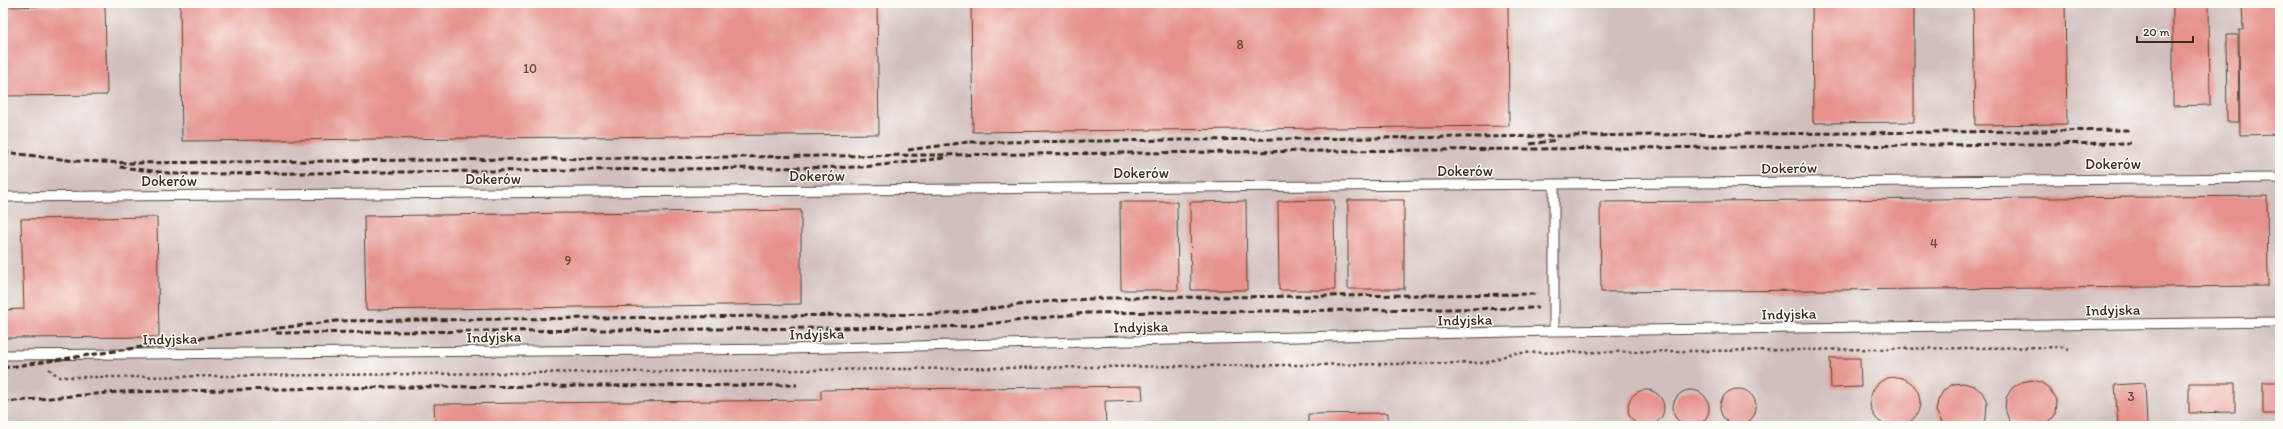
<svg xmlns="http://www.w3.org/2000/svg" width="2283" height="429" font-family="Itim,sans-serif">
<style>
.industrial{fill:#d1bfbd}
.building{fill:#e6918b}
.lines{fill:none;stroke-linecap:round;stroke-linejoin:round}
.service-casing{stroke:#564536;stroke-width:11}
.path{stroke:#564536;stroke-width:2.5;stroke-dasharray:3 3;stroke-linecap:butt}
.service{stroke:#fff;stroke-width:9}
.rail{stroke:#3b2a1e;stroke-width:3;stroke-dasharray:6 3;stroke-linecap:butt}
.labels{text-anchor:middle;dominant-baseline:central;stroke-width:3;stroke-linejoin:round;paint-order:stroke}
.number-label{font-size:13px;fill:#664439}
.street-label{font-size:15px;fill:#3b2a1e;stroke:#fdfcf7}
</style>
<rect width="100%" height="100%" fill="#fdfcf7"/>
<filter id="ink" filterUnits="userSpaceOnUse"><feTurbulence type="fractalNoise" baseFrequency=".025" numOctaves="2"/><feDisplacementMap in="SourceGraphic" scale="8" xChannelSelector="R" yChannelSelector="G"/><feConvolveMatrix kernelMatrix="1 2 1 2 8 2 1 2 1" color-interpolation-filters="sRGB"/></filter>
<filter id="wash" filterUnits="userSpaceOnUse"><feTurbulence type="fractalNoise" baseFrequency=".012" numOctaves="4" result="noise"/><feDisplacementMap in="SourceGraphic" scale="16" xChannelSelector="R" yChannelSelector="G"/><feGaussianBlur stdDeviation="0.9" result="paint"/><feColorMatrix in="noise" values="0 0 0 0 0 0 0 0 0 0 0 0 0 0 0 0 0 1.4 0 .05"/><feComposite in="paint" operator="in"/></filter>
<g filter="url(#wash)">
<rect width="100%" height="100%" fill="#ede0be"/>
<path class="industrial" d="M3 3H2280V426H3Z"/>
<g id="blocks">
<path class="building" d="M180 3H877L879 134 182 141Z
M971 3H1508L1509 126 973 132Z
M1812 3H1914V122L1813 123Z
M1973 3H2065L2067 124 1975 125Z
M2173 3H2209L2210 105 2173 106Z
M2242 3H2280V134L2240 135 2239 30H2243Z
M105 5 107 95 3 96V7Z
M2226 35H2238L2239 122H2227Z
M2267 196 2268 286 1601 292 1600 202Z
M1334 200 1335 290H1279L1278 201Z
M1348 200H1404V289H1348Z
M1246 201 1247 290H1191L1190 202Z
M1120 202H1177L1178 290H1121Z
M801 210V304L366 310 364 216Z
M157 217 159 337 3 338V310L24 309 21 219Z
M1830 358H1860L1861 387 1831 388Z
M1870 402a25 25 0 1 1 50 0a25 25 0 1 1-50 0Z
M2032 380 2042 383 2050 389 2056 400 2055 415 2046 426H2015L2009 420 2005 409 2006 398 2012 388 2022 382Z
M2263 382H2280V414H2263Z
M1964 383 1974 386 1982 392 1987 402 1986 418 1981 426H1944L1936 411 1938 400 1944 390 1953 384Z
M2145 383 2147 426H2118L2115 385Z
M2189 383H2235V412L2189 413Z
M1142 386 1143 400 1105 401 1106 426H435L434 404 821 400V390Z
M1720 407a18 18 0 1 1 36 0a18 18 0 1 1-36 0Z
M1628 408a18 18 0 1 1 36 0a18 18 0 1 1-36 0Z
M1673 408a18 18 0 1 1 36 0a18 18 0 1 1-36 0Z
M1388 413V426H1308V414Z
M134 424V426H38V425Z"/>
</g>
</g>
<g filter="url(#ink)">
<use href="#blocks" fill-opacity="0" stroke="#564536" stroke-width="1"/>
<g class="lines">
<defs>
<path id="service" d="M3 197 2280 178
M1554 331V184
M3 355 787 349 1554 331 2280 322"/>
</defs>
<use href="#service" class="service-casing"/>
<path class="path" d="M49 369 59 377H129L1485 363 1513 353 2063 347 2071 350"/>
<use href="#service" class="service"/>
<path class="rail" d="M1530 144 1557 140
M908 150 968 142H1000L2131 130
M3 152 76 161 130 163 2131 143
M120 167 176 174H211L863 167 945 158
M276 333 938 327 970 326 1086 313 1538 308
M3 368 208 337 336 321 946 314 1043 302 1105 298 1538 294
M3 402 119 392 393 387 797 385"/>
</g>
</g>
<g class="labels">
<g class="number-label">
<text x="1240" y="44">8</text>
<text x="530" y="68">10</text>
<text x="1934" y="243">4</text>
<text x="568" y="260">9</text>
<text x="2131" y="396">3</text>
</g>
<g class="street-label">
<text x="2113" y="164">Dokerów</text>
<text transform="translate(1789 168) rotate(-1)">Dokerów</text>
<text x="1465" y="171">Dokerów</text>
<text x="1141" y="173">Dokerów</text>
<text x="817" y="176">Dokerów</text>
<text x="493" y="179">Dokerów</text>
<text x="169" y="181">Dokerów</text>
<text transform="translate(2113 310) rotate(-1)">Indyjska</text>
<text transform="translate(1789 314) rotate(-1)">Indyjska</text>
<text transform="translate(1465 320) rotate(-1)">Indyjska</text>
<text transform="translate(1141 327) rotate(-1)">Indyjska</text>
<text transform="translate(817 334) rotate(-1)">Indyjska</text>
<text transform="translate(494 337) rotate(-1)">Indyjska</text>
<text transform="translate(170 339) rotate(-1)">Indyjska</text>
</g>
</g>
<rect width="2283" height="429" fill="none" stroke="#fdfcf7" stroke-width="16"/>
<path d="M2137 36v6h56v-6" fill="none" stroke="#3b2a1e" stroke-width="2"/>
<text x="2143" y="36" font-size="12" fill="#3b2a1e" stroke="#fdfcf7" stroke-width="3" paint-order="stroke">20 m</text>
</svg>
